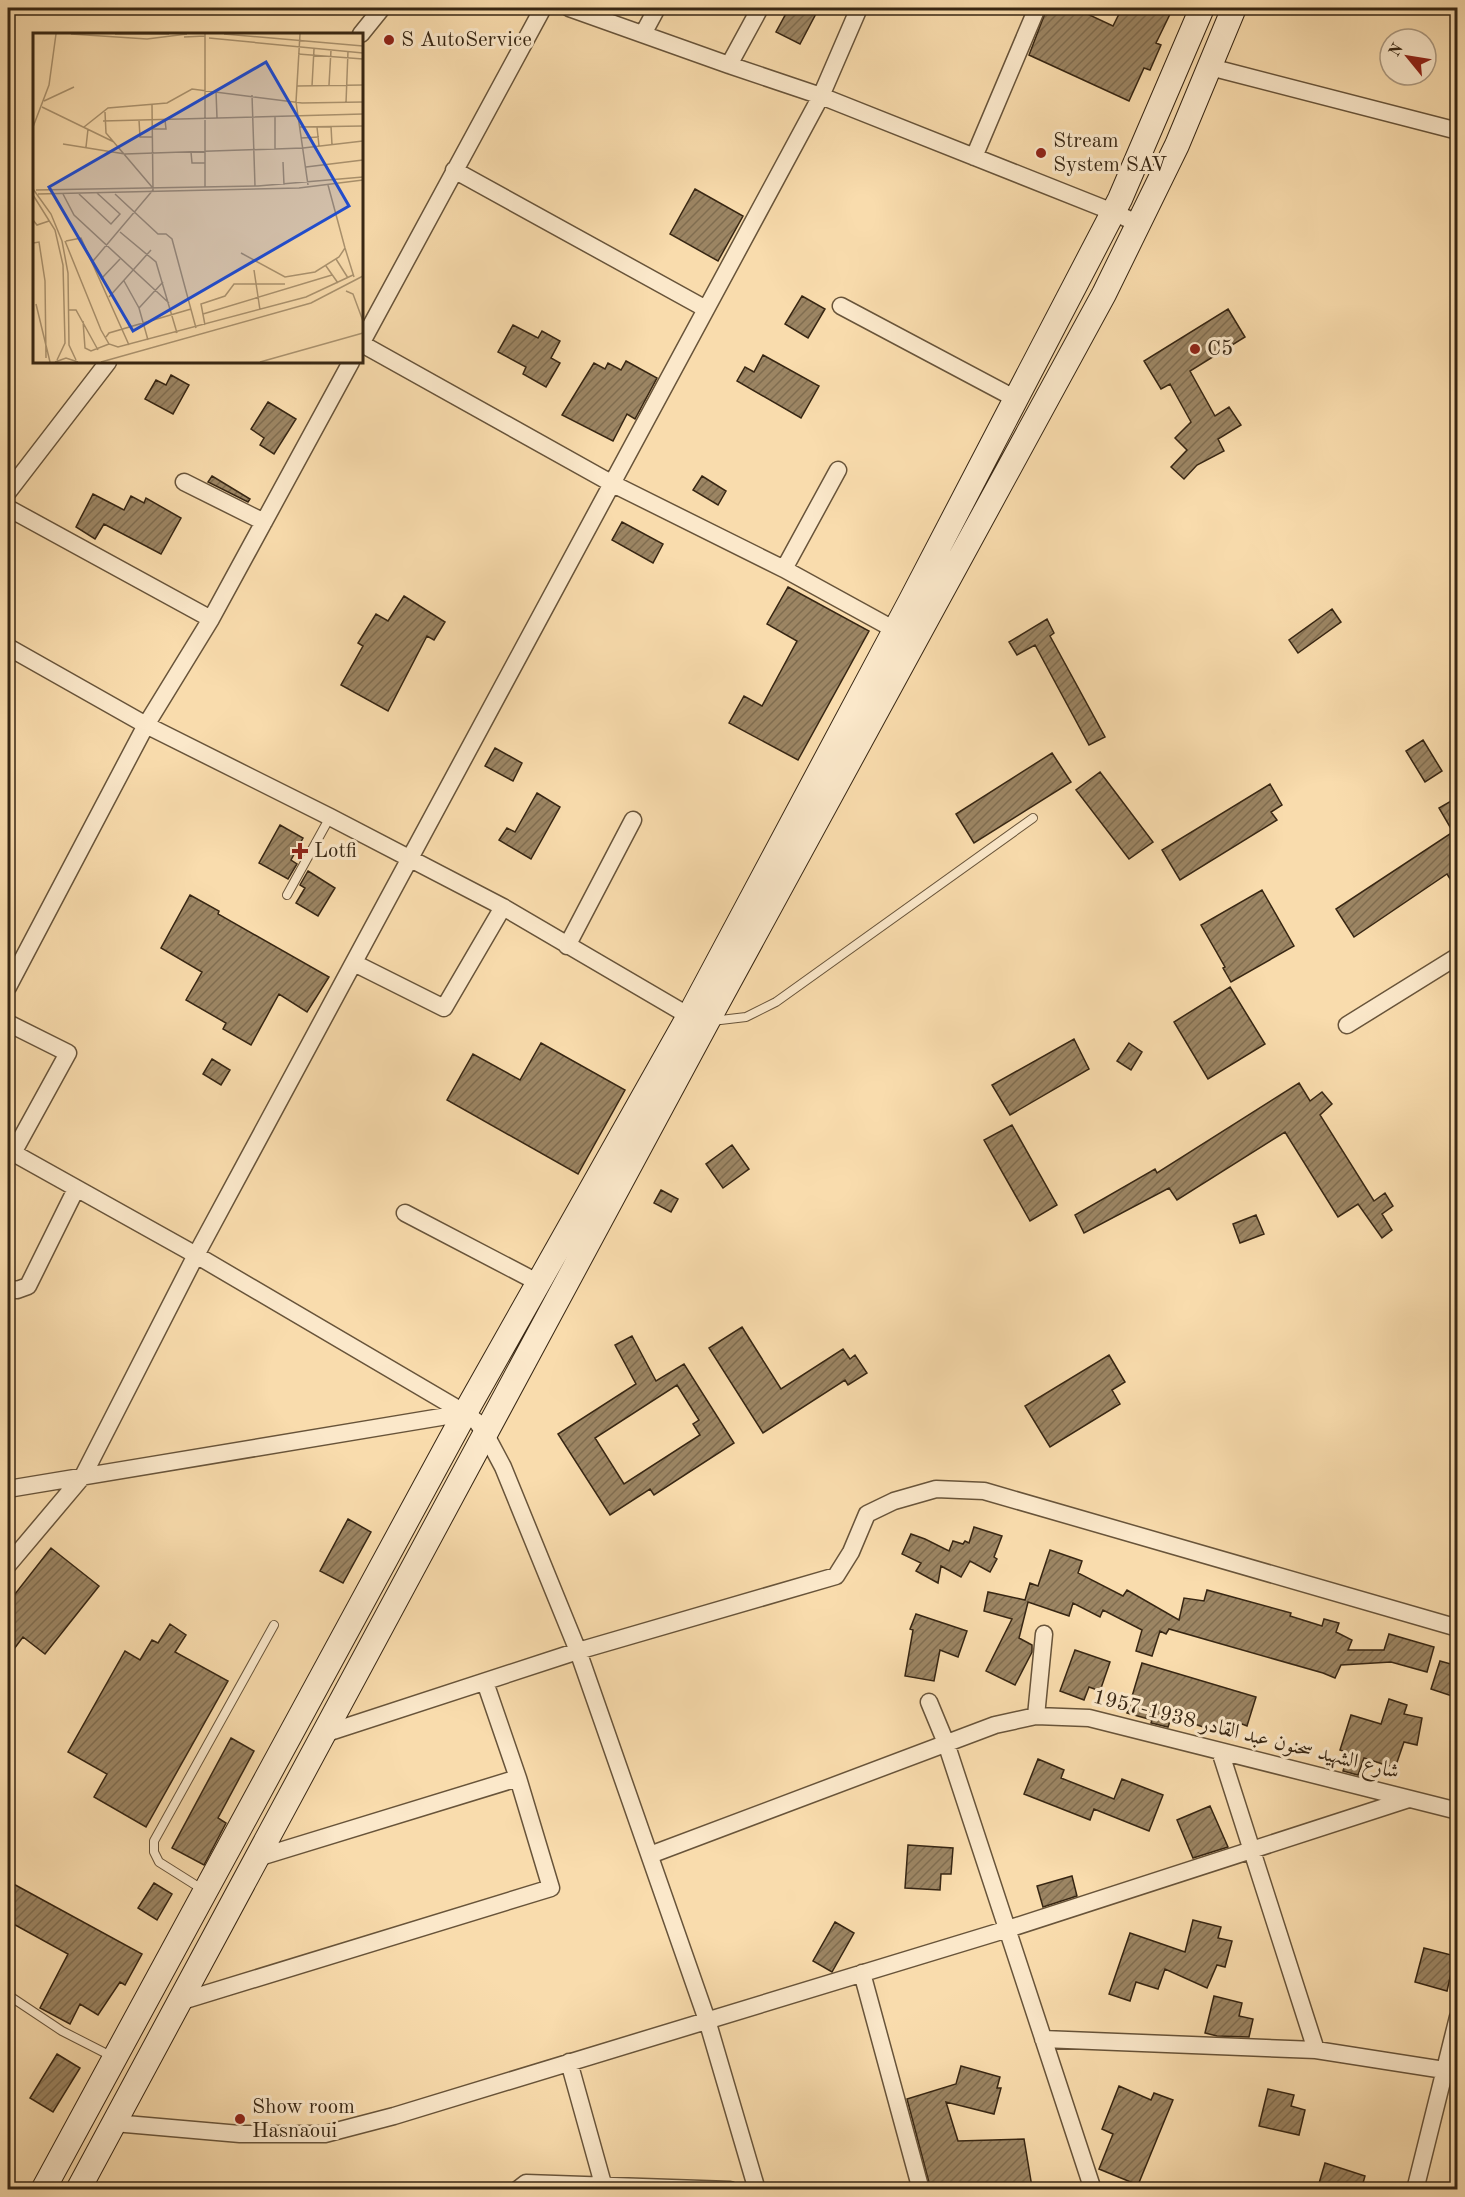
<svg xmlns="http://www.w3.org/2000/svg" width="1465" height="2197" font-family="'Old Standard TT',Amiri,serif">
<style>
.building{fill:url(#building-hatch);stroke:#372613;stroke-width:1.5;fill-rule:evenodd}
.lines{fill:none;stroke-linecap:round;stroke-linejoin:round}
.lane-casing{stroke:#68543a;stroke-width:10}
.street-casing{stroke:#68543a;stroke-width:19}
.secondary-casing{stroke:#372613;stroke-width:26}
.lane{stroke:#fbe8ca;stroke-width:8}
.street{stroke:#fbe8ca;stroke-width:16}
.secondary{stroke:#fbe8ca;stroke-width:24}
.poi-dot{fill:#8f2418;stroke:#fbe8ca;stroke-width:2}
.labels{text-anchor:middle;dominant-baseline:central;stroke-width:6;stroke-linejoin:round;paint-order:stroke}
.poi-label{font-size:21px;fill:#372613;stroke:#fbe8ca;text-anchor:start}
.street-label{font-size:21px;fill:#372613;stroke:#fbe8ca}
.inset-road{fill:none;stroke:#ab936f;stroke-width:1.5}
.view{fill:#1d4ed8;fill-opacity:0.15;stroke:#1d4ed8;stroke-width:3}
.inset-edge{fill:none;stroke:#372613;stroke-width:3}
</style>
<defs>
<pattern id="building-hatch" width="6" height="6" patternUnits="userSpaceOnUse" patternTransform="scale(1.5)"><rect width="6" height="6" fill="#9c8563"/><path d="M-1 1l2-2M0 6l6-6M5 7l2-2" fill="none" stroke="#806d50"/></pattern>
</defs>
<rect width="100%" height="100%" fill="#f9dcad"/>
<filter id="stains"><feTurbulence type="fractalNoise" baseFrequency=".00333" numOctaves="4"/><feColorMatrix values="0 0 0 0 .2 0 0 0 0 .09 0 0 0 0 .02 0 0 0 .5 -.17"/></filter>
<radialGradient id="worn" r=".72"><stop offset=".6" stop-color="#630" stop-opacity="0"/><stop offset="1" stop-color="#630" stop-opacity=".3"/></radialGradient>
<path class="building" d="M789 8H819L800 44 776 32Z
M1047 8H1085L1083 12 1113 26 1122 8H1173L1156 43 1161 45 1150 70 1144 68 1129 101 1029 55Z
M695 189 743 216 718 261 670 234Z
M802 296 825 309 808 338 785 324Z
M1228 309 1245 337 1190 371 1215 416 1229 407 1241 425 1218 439 1224 451 1197 465 1184 479 1171 467 1187 450 1175 438 1191 422 1170 384 1161 389 1144 361Z
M513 325 538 338 542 331 560 341 551 358 560 363 546 387 523 374 526 367 498 352Z
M763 355 819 386 801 418 737 381 745 367 754 372Z
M626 361 657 378 635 419 627 414 613 441 562 415 594 363 605 369 608 363 621 370Z
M171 375 189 385 173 414 145 399 156 380 166 385Z
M268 402 296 419 274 454 260 445 264 438 251 429Z
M212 476 250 499 248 502 208 482Z
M702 476 726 491 718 505 693 490Z
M93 494 124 510 131 496 144 503 146 498 181 518 161 554 104 524 95 539 76 527Z
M622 522 663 544 653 563 612 540Z
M788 587 869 631 798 760 729 723 744 696 762 706 797 641 767 624Z
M404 596 445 622 434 640 427 636 388 711 341 685 363 646 358 643 376 614 388 621Z
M1332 609 1341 622 1298 653 1289 640Z
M1047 619 1054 633 1050 636 1105 737 1089 745 1035 645 1017 655 1009 642Z
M1423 740 1442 771 1425 782 1406 751Z
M495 748 522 763 513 781 485 766Z
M1052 753 1071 782 974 843 956 814Z
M1100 772 1153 842 1129 859 1076 790Z
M1270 784 1282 805 1271 812 1277 820 1180 880 1162 850Z
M537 793 560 807 531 859 499 840 507 828 515 832Z
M1458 797V891L1447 874 1354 937 1336 909 1453 832 1439 808Z
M280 825 303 838 291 860 297 864 288 879 259 863Z
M308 871 335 888 318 916 296 903 305 888 300 885Z
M1262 890 1294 946 1231 982 1223 968 1225 967 1201 925Z
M190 895 219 911 218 914 329 977 307 1012 279 994 251 1045 223 1029 226 1023 186 1000 202 972 161 948Z
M1230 987 1265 1044 1208 1079 1174 1022Z
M1074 1039 1089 1069 1010 1115 992 1085Z
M541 1043 625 1090 578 1174 447 1100 473 1054 520 1080Z
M1129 1043 1142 1052 1131 1070 1117 1061Z
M212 1059 230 1070 221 1085 203 1074Z
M1299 1083 1310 1101 1322 1092 1332 1104 1320 1115 1374 1201 1385 1193 1393 1206 1382 1214 1392 1230 1382 1238 1358 1204 1338 1217 1285 1132 1177 1200 1169 1188 1084 1233 1075 1215 1155 1169 1157 1173Z
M1012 1125 1057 1205 1030 1221 984 1140Z
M732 1145 749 1169 723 1188 706 1164Z
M661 1190 678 1199 671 1212 654 1203Z
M1256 1215 1264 1234 1240 1243 1233 1224Z
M742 1327 781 1389 843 1349 850 1359 855 1355 867 1373 848 1385 845 1380 763 1433 709 1348Z
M632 1336 656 1381 684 1364 734 1443 654 1495 650 1489 610 1515 558 1434 636 1384 615 1345ZM677 1385 699 1420 693 1424 700 1435 624 1484 595 1438Z
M1109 1355 1125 1382 1112 1390 1120 1404 1050 1447 1025 1406Z
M348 1519 371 1532 343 1583 320 1571Z
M974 1527 1002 1536 994 1557 997 1559 990 1572 970 1561 961 1577 941 1566 938 1583 916 1571 921 1563 902 1554 911 1534 925 1539 949 1551 953 1541 963 1544 965 1541 969 1543Z
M51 1548 99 1586 45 1654 23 1637 8 1657V1603Z
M1050 1550 1082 1561 1078 1573 1123 1596 1127 1590 1179 1620 1184 1598 1204 1601 1207 1590 1291 1613 1290 1616 1322 1626 1324 1619 1339 1623 1336 1632 1352 1640 1348 1650H1384L1389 1634 1434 1647 1427 1672 1391 1662 1341 1665 1335 1678 1323 1673 1169 1629 1166 1634 1160 1631 1152 1656 1136 1651 1142 1630 1103 1610 1100 1617 1073 1603 1069 1616 1028 1602 1019 1638 1032 1645V1652L1015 1685 986 1671 1012 1619 984 1611 988 1592 1025 1600 1030 1583 1038 1586Z
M916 1614 967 1631 958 1657 940 1650 934 1681 905 1676 913 1630 910 1629Z
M170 1624 186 1635 175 1652 228 1681 146 1827 94 1797 107 1774 68 1752 125 1651 140 1660 152 1640 158 1643Z
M1075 1650 1110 1662 1100 1691 1089 1687 1084 1700 1060 1691Z
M1440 1661 1458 1666V1698L1431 1689Z
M1142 1663 1256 1697 1247 1726 1237 1722 1232 1737 1186 1721 1185 1725 1170 1721 1168 1727 1151 1723 1152 1720 1127 1713Z
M1389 1699 1407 1705 1404 1714 1422 1718 1417 1745 1404 1742 1395 1768 1364 1758 1358 1775 1343 1771 1349 1753 1340 1750 1351 1715 1381 1724Z
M231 1738 254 1751 218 1818 226 1823 204 1865 172 1848Z
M1038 1759 1064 1770 1061 1778 1114 1799 1122 1779 1163 1795 1149 1831 1094 1809 1090 1820 1024 1794Z
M1210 1806 1228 1847 1193 1858 1177 1820Z
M908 1845 953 1848 951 1874H941L940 1890 905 1888Z
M1072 1876 1077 1896 1043 1907 1037 1886Z
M8 1881 142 1954 125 1985 120 1982 98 2015 80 2004 70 2024 40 2008 68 1954 8 1921Z
M154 1883 172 1894 157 1920 138 1908Z
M1193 1920 1221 1927 1218 1938 1232 1941 1225 1967 1217 1965 1207 1988 1165 1969 1158 1989 1136 1982 1130 2001 1109 1994 1130 1933 1185 1952Z
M835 1922 854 1933 832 1972 813 1961Z
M1424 1948 1455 1956 1447 1991 1415 1982Z
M1214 1996 1242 2003 1239 2016 1253 2019 1249 2037 1217 2036 1205 2033Z
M57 2054 80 2068 53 2112 30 2098Z
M961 2066 1000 2077 997 2088H1001L994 2114 946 2102 958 2141 1024 2139 1032 2187 1004 2190H931L907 2099 956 2084Z
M1119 2086 1151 2100 1154 2093 1173 2100 1138 2185 1099 2169 1113 2134 1102 2129Z
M1268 2089 1294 2095 1291 2106 1305 2110 1299 2135 1259 2126Z
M1325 2163 1365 2176 1361 2190H1317Z"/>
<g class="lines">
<defs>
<path id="lane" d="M287 895 330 817
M712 1021 746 1017 776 1002 1033 818
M205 1891 159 1862 154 1852V1841L274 1625
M8 1995 62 2031 113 2057"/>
<path id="street" d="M569 8 729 65 821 96 1113 212 1139 224
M361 34 382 8
M643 34 657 8
M729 65 760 8
M1210 67 1458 131
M974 157 1037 8
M454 170 706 309
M841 306 1016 399
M362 342 543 8
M362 344 611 483 784 569 895 630
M184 482 264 522
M8 492 108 362
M8 508 211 619
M784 569 838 470
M8 647 146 725 330 817 503 907 689 1016 698 1019
M567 946 633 820
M354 963 444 1008 503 907
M8 987 146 725 211 619 351 362
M8 1023 68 1053 13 1153
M1347 1025 1458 956
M8 1150 196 1255 465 1413 477 1422 486 1435 503 1467 578 1651 707 2020 757 2190
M405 1213 539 1283
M8 1288 17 1290 28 1286 76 1189
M8 1489 465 1413
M8 1565 83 1476 196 1255 821 96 859 8
M485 1682 518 1778
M929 1702 946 1743 1093 2190
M1036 1716 1044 1634
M324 1734 578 1651 836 1576 851 1552 867 1514 894 1501 936 1489 984 1491 1458 1628
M1220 1751 1316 2050
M650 1855 995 1725 1036 1716 1089 1718 1458 1811
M862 1973 921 2190
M179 2002 551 1888 518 1778 257 1858
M1043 2039 1316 2050 1444 2070 1458 2075
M569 2062 603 2184
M114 2123 240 2134H325L394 2116 1008 1929 1409 1799
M517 2190 526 2183 730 2190
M1415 2190 1458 2017"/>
<path id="secondary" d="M43 2190 465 1413 689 1016 910 602 1120 199 1202 8
M78 2190 707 1022 1104 294 1177 145 1234 8"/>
</defs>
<use href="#lane" class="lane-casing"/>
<use href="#street" class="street-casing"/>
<use href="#secondary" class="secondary-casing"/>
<use href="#lane" class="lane"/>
<use href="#street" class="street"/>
<use href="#secondary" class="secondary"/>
</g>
<g class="poi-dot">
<circle cx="389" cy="40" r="6"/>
<circle cx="1041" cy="153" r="6"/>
<circle cx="1195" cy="349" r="6"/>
<path d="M297 842h6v6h6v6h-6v6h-6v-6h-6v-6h6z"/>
<circle cx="240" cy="2119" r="6"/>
</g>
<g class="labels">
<g class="poi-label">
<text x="401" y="40">S AutoService</text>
<text x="1053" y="141">Stream<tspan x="1053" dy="24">System SAV</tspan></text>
<text x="1207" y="349">C5</text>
<text x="314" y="851">Lotfi</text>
<text x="252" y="2107">Show room<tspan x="252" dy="24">Hasnaoui</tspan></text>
</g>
<g class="street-label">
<text transform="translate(1246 1735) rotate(14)">شارع الشهيد سحنون عبد القادر 1938-1957</text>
</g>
</g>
<g transform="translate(33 33)">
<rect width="330" height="330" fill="#f9dcad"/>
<path class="inset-road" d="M38 1 114 6 154 1M82 1H136M172 1V155M191 1 330 13M267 1 263 69 275 152M151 4 172 3M176 5 330 20M265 21 330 26M296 52 298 17M264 53 330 52M279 53 281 16M183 58 184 85M219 62 222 153M11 68 41 54M313 70 315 18M9 74 81 109M72 79 73 100 119 154M242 84V116M106 87 107 104H120M70 88 330 81M298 93 299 112M0 94 16 52 23 1M51 94 75 75 134 70 159 56 269 70 330 69M266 94 330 93M284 94 286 113M120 96H133L132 87M268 105 286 104M30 111 92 121 270 115 330 108M53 114 55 96M158 119 159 130H172M250 129 251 152M273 134 330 127M295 152 312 215M0 156 18 181 29 208 35 240 36 312 43 327M3 157 225 153 330 144M5 161 266 155 330 147M30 161 41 182 136 270M46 161 78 191 87 181 64 160M82 161 125 201H133L139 206 163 295M0 162 22 197 30 232 32 310 24 327M0 187 4 192 16 188M87 199 123 229 144 300M32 208 68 297 76 311 85 314 273 264 320 242M33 208 48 205 96 312M0 210 6 209 12 248 13 325M208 220 252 244 282 239 306 224 312 215 321 244M303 226 315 245M60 228 120 157 119 72M293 233 305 250M221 237 227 277M68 246 87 226M91 248 106 275 115 307M313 258 320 261 330 288M76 264 118 217M3 271 17 329M106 275 130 249M36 277H43L65 317M170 281 299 242M50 288 52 315 58 318 76 311M172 292 168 271 192 263 201 251H252M73 304 76 300 158 276M22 329 33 325 45 329M68 329 278 270 330 243M227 329 330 300"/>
<path class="view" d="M233 29 316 173 100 298 16 154Z"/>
<rect width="330" height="330" class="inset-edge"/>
</g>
<rect width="1465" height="2197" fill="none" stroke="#f9dcad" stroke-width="30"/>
<rect x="9" y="9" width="1447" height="2179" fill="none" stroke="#372613" stroke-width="3"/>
<rect x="15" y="15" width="1435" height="2167" fill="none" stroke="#372613" stroke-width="1.5"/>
<g transform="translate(1408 57) rotate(300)"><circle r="28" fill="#fbe8ca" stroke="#ad9a81" stroke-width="1.5"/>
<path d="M0-4.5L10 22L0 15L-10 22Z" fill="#8f2418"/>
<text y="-9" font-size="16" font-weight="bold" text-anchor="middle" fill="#372613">N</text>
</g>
<rect width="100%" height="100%" filter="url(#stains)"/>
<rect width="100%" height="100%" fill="url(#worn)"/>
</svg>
